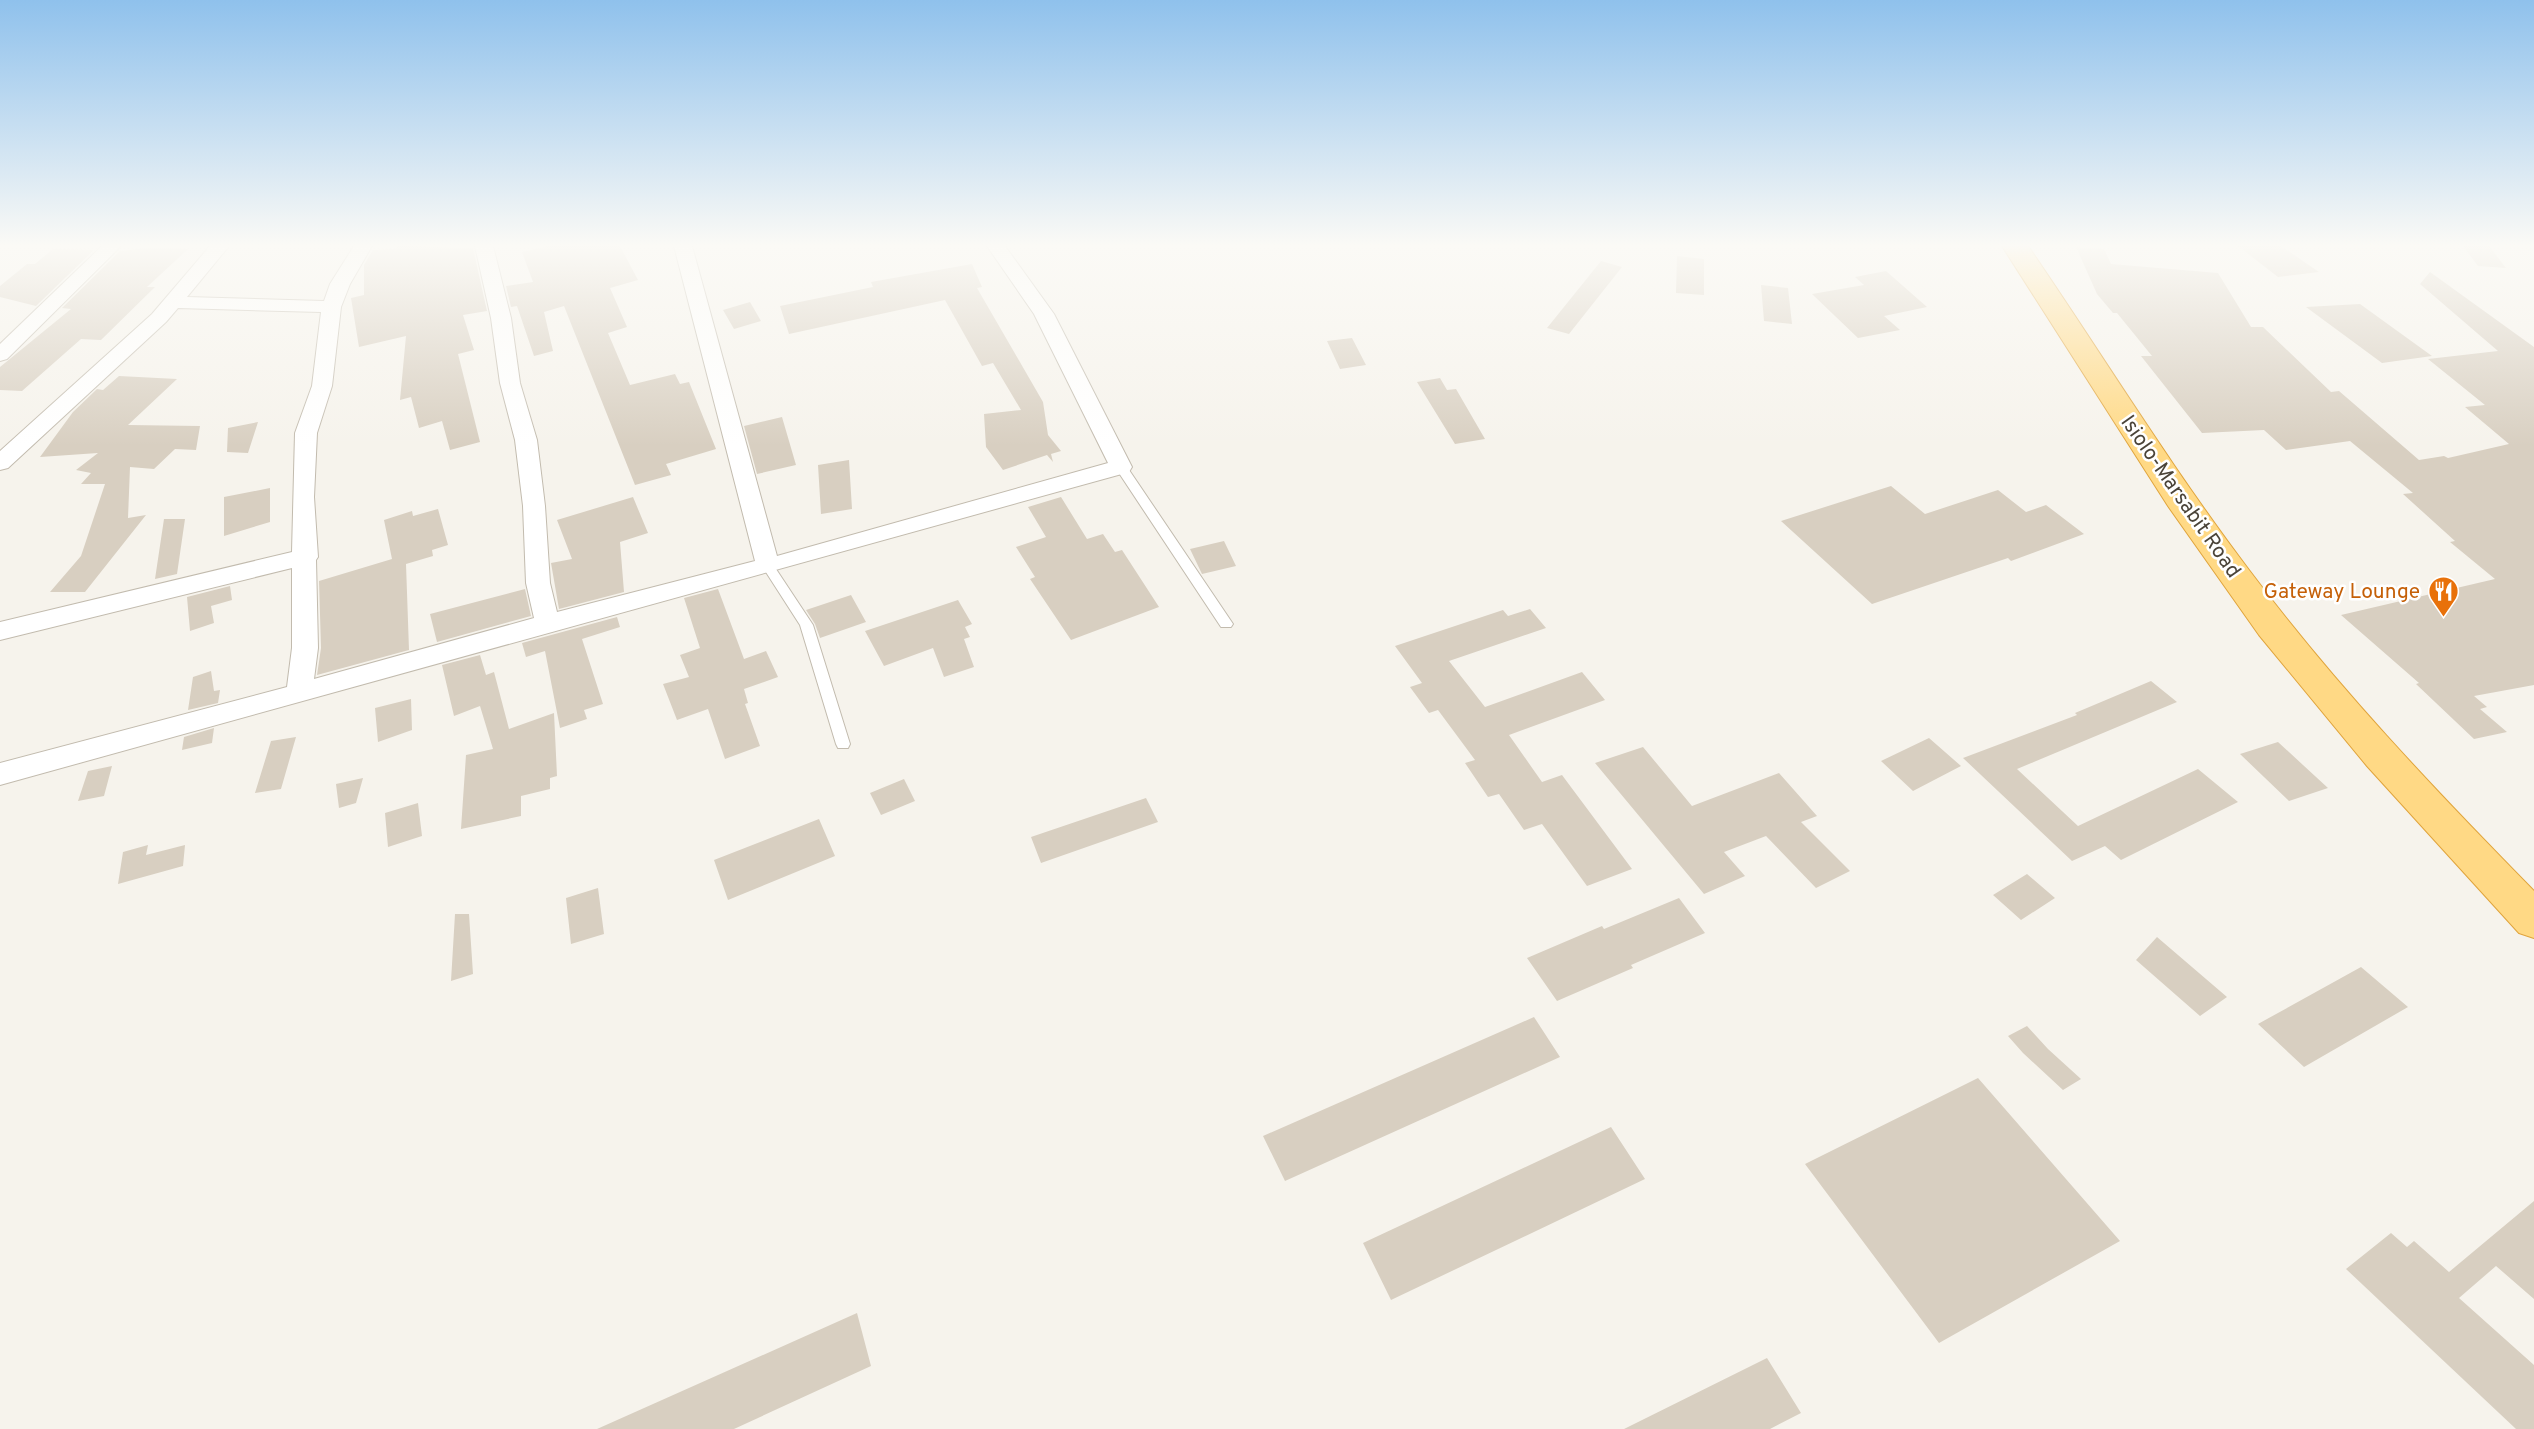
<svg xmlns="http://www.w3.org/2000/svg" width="2534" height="1429" font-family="Overpass,sans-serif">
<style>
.building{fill:#d8cfc1}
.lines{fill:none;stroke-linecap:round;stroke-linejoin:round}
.service-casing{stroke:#c2bbae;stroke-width:2}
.minor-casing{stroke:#c2bbae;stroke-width:2}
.trunk-casing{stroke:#e0a43c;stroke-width:2}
.service{fill:#fff;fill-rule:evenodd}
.minor{fill:#fff;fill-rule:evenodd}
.trunk{fill:#ffd985;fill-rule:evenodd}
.labels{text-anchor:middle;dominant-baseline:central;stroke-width:5;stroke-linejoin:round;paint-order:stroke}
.street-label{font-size:21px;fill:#4b4439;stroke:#fff}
.food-label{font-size:21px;fill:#c56008;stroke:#fff;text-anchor:end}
</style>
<rect width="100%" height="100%" fill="#f6f3ec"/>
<path class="building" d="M397 246 473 248 487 311 463 315 474 350 458 354 480 442 450 450 442 421 419 428 411 397 400 400 406 336 359 347 351 298 364 295V265L373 250 396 249Z
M549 246H620L638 280 610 288 627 327 608 333 630 385 675 374 680 384 689 382 716 449 666 464 671 475 635 485 564 306 544 312 553 351 534 356 517 306 511 307 506 286 533 282 522 252Z
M2238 246H2281L2319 272 2278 277Z
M2463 246H2489L2506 268 2478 266Z
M2076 247 2104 249 2111 264 2218 273 2251 327H2263L2331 392 2339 391 2419 460 2444 456 2448 458 2509 444 2465 407 2485 405 2428 359 2498 351 2420 284 2430 272 2534 347V685L2474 696 2487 707 2480 709 2507 732 2474 739 2416 684 2419 683 2341 615 2495 579 2450 542 2455 541 2403 494 2413 493 2350 441 2286 450 2264 430 2202 433 2141 356H2152L2117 313H2113L2097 294Z
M147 248 188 249 147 287H155L101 340 81 339 22 391 0 390V367L71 309 62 308 120 251Z
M53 249 94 250 36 306 0 297V286L27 264H35Z
M1677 256 1704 259V295L1676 293Z
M1601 261 1622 267 1569 334 1547 328Z
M972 264 982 287 977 288 1043 402 1048 435 1061 451 1051 454 1053 462 1047 455 1003 470 986 447 984 414 1021 410 993 363 982 366 945 300 789 334 780 306 873 287 871 282Z
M1886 271 1927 307 1884 316 1900 330 1858 338 1812 294 1864 285 1855 277Z
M1761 285 1788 288 1792 324 1764 321Z
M750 302 761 321 734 329 723 310Z
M2360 304 2432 356 2382 363 2306 307Z
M1352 338 1366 365 1340 369 1327 341Z
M119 376 177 379 128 425 200 426 196 450 175 449 154 469 130 467 128 518 146 515 85 592H50L81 556 105 484H81L91 473 76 470 98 453 40 457 73 412 97 389 103 390Z
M1440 378 1447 390 1456 389 1485 439 1455 444 1417 382Z
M782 417 796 465 757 474 744 426Z
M258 422 248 453 227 452 228 428Z
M849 460 852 509 821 514 818 465Z
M1891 486 1925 514 1998 490 2026 512 2046 505 2084 534 2011 561 2008 558 1872 604 1781 521Z
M270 488V522L224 536V497Z
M633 497 648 533 620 542 624 592 559 609 551 563 572 559 557 520Z
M1061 497 1087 539 1103 534 1115 552 1122 550 1159 607 1071 640 1030 579 1035 577 1016 547 1046 537 1028 507Z
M438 509 448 545 432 550 433 556 406 564 409 650 317 675 321 648 319 581 392 559 384 520 412 511 413 516Z
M164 519H185L177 574 155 579Z
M1224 541 1236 566 1202 574 1190 549Z
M230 586 232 600 211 606 214 623 190 631 187 597Z
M525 589 531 616 437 642 430 614Z
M718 589 744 659 766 651 778 677 744 689 748 703 745 704 760 746 725 759 708 709 677 720 663 684 689 677 680 655 700 648 684 598Z
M851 595 866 622 820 638 815 624 806 610Z
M958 600 972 624 965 627 970 637 964 639 974 667 944 677 933 648 884 666 865 631Z
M1530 609 1546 628 1449 661 1485 707 1582 672 1605 700 1509 735 1542 782 1562 775 1632 869 1587 886 1542 824 1524 830 1499 794 1488 797 1465 763 1475 760 1438 710 1429 713 1410 687 1422 683 1395 646 1503 610 1508 616Z
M617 617 620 627 582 639 603 704 584 710 587 719 560 728 545 651 526 657 522 643Z
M480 655 486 675 494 672 509 729 554 713 557 776 550 778V789L521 796V816L461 829 466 755 493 749 480 706 454 716 442 665Z
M211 671 214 691 220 690 218 703 188 710 193 677Z
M2151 681 2177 702 2017 769 2078 826 2198 769 2238 802 2121 860 2105 846 2072 861 1963 758 2077 715 2075 713Z
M411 699 412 730 378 742 375 708Z
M214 728 212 743 182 750 184 737Z
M296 737 281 789 255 793 271 741Z
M1929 738 1961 766 1913 791 1881 761Z
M2278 742 2328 788 2289 801 2240 754Z
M1643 747 1692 806 1779 773 1817 816 1801 822 1850 871 1816 888 1766 836 1724 852 1745 876 1704 894 1595 763Z
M112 766 104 796 78 801 88 771Z
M363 778 356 803 339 808 336 784Z
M904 779 915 801 881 815 870 793Z
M1146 798 1158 822 1041 863 1031 837Z
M418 803 422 836 388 847 385 813Z
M819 819 835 856 728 900 714 860Z
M148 845 146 855 185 845 183 866 118 884 123 852Z
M2027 874 2055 898 2021 920 1993 895Z
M598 888 604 934 571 944 566 898Z
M1679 898 1705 933 1631 965 1633 968 1557 1001 1527 958 1602 926 1604 929Z
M455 914H469L473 974 451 981Z
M2157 937 2227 997 2200 1016 2136 960Z
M2361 967 2408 1007 2304 1067 2258 1024Z
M1534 1017 1560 1057 1285 1181 1263 1136Z
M2027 1026 2048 1049 2081 1079 2063 1090 2023 1053 2008 1036Z
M1978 1078 2120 1241 1939 1343 1805 1164Z
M1611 1127 1645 1179 1391 1300 1363 1243Z
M2534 1201V1299L2496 1266 2459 1298 2534 1365V1429H2516L2346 1269 2391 1233 2407 1247 2414 1241 2449 1272Z
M857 1313 871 1366 734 1429H597Z
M1767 1358 1801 1413 1770 1429H1624Z"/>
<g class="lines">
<defs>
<path id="service" d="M1121 463 1125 464 1231 621 1233 624 1231 627H1221L1115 467Z
M768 562 772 563 813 625 850 744 848 748H838L836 744 800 625 762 566Z"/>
<path id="minor" d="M102 246H121L7 359 0 361V344Z
M210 246H229L187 297 324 301 330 284 354 246H372L350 284 341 307 332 386 317 433 314 497 318 557 316 560 318 648 314 679 534 618 526 583 523 506 515 440 500 383 491 318 475 246H493L511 318 520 383 537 440 545 506 550 583 557 612 755 561 674 246H692L777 556 1108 463 1034 314 987 246H1005L1054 314 1132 467 1129 472 0 785V763L287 687 292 648V568L0 640V622L292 552 295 433 312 386 321 312 178 308 166 322 8 468 0 470V451L152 314Z"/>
<path id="trunk" d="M2002 246H2028C2102 354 2170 466 2249 570 2335 685 2434 789 2534 891V938L2519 933 2367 766 2259 635 2168 506Z"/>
</defs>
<use href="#service" class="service-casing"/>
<use href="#minor" class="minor-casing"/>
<use href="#trunk" class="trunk-casing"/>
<use href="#service" class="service"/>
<use href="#minor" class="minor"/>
<use href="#trunk" class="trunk"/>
</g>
<linearGradient id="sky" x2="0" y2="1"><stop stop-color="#8fc1ec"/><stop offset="0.55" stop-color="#fbfaf6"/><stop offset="1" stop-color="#fbfaf6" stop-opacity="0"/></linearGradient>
<rect width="2534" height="446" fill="url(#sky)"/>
<defs>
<symbol id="restaurant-pin" viewBox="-11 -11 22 30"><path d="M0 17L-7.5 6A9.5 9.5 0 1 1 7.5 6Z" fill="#e8710a" stroke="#fff"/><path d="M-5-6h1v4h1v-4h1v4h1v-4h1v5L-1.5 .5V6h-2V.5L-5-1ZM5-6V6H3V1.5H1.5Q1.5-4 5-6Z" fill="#fff"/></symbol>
</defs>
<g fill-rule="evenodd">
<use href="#restaurant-pin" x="2426" y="574" width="35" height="47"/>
</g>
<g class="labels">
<g class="street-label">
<text transform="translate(2180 497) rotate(55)">Isiolo-Marsabit Road</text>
</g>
<g class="food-label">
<text x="2420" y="592">Gateway Lounge</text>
</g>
</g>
</svg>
